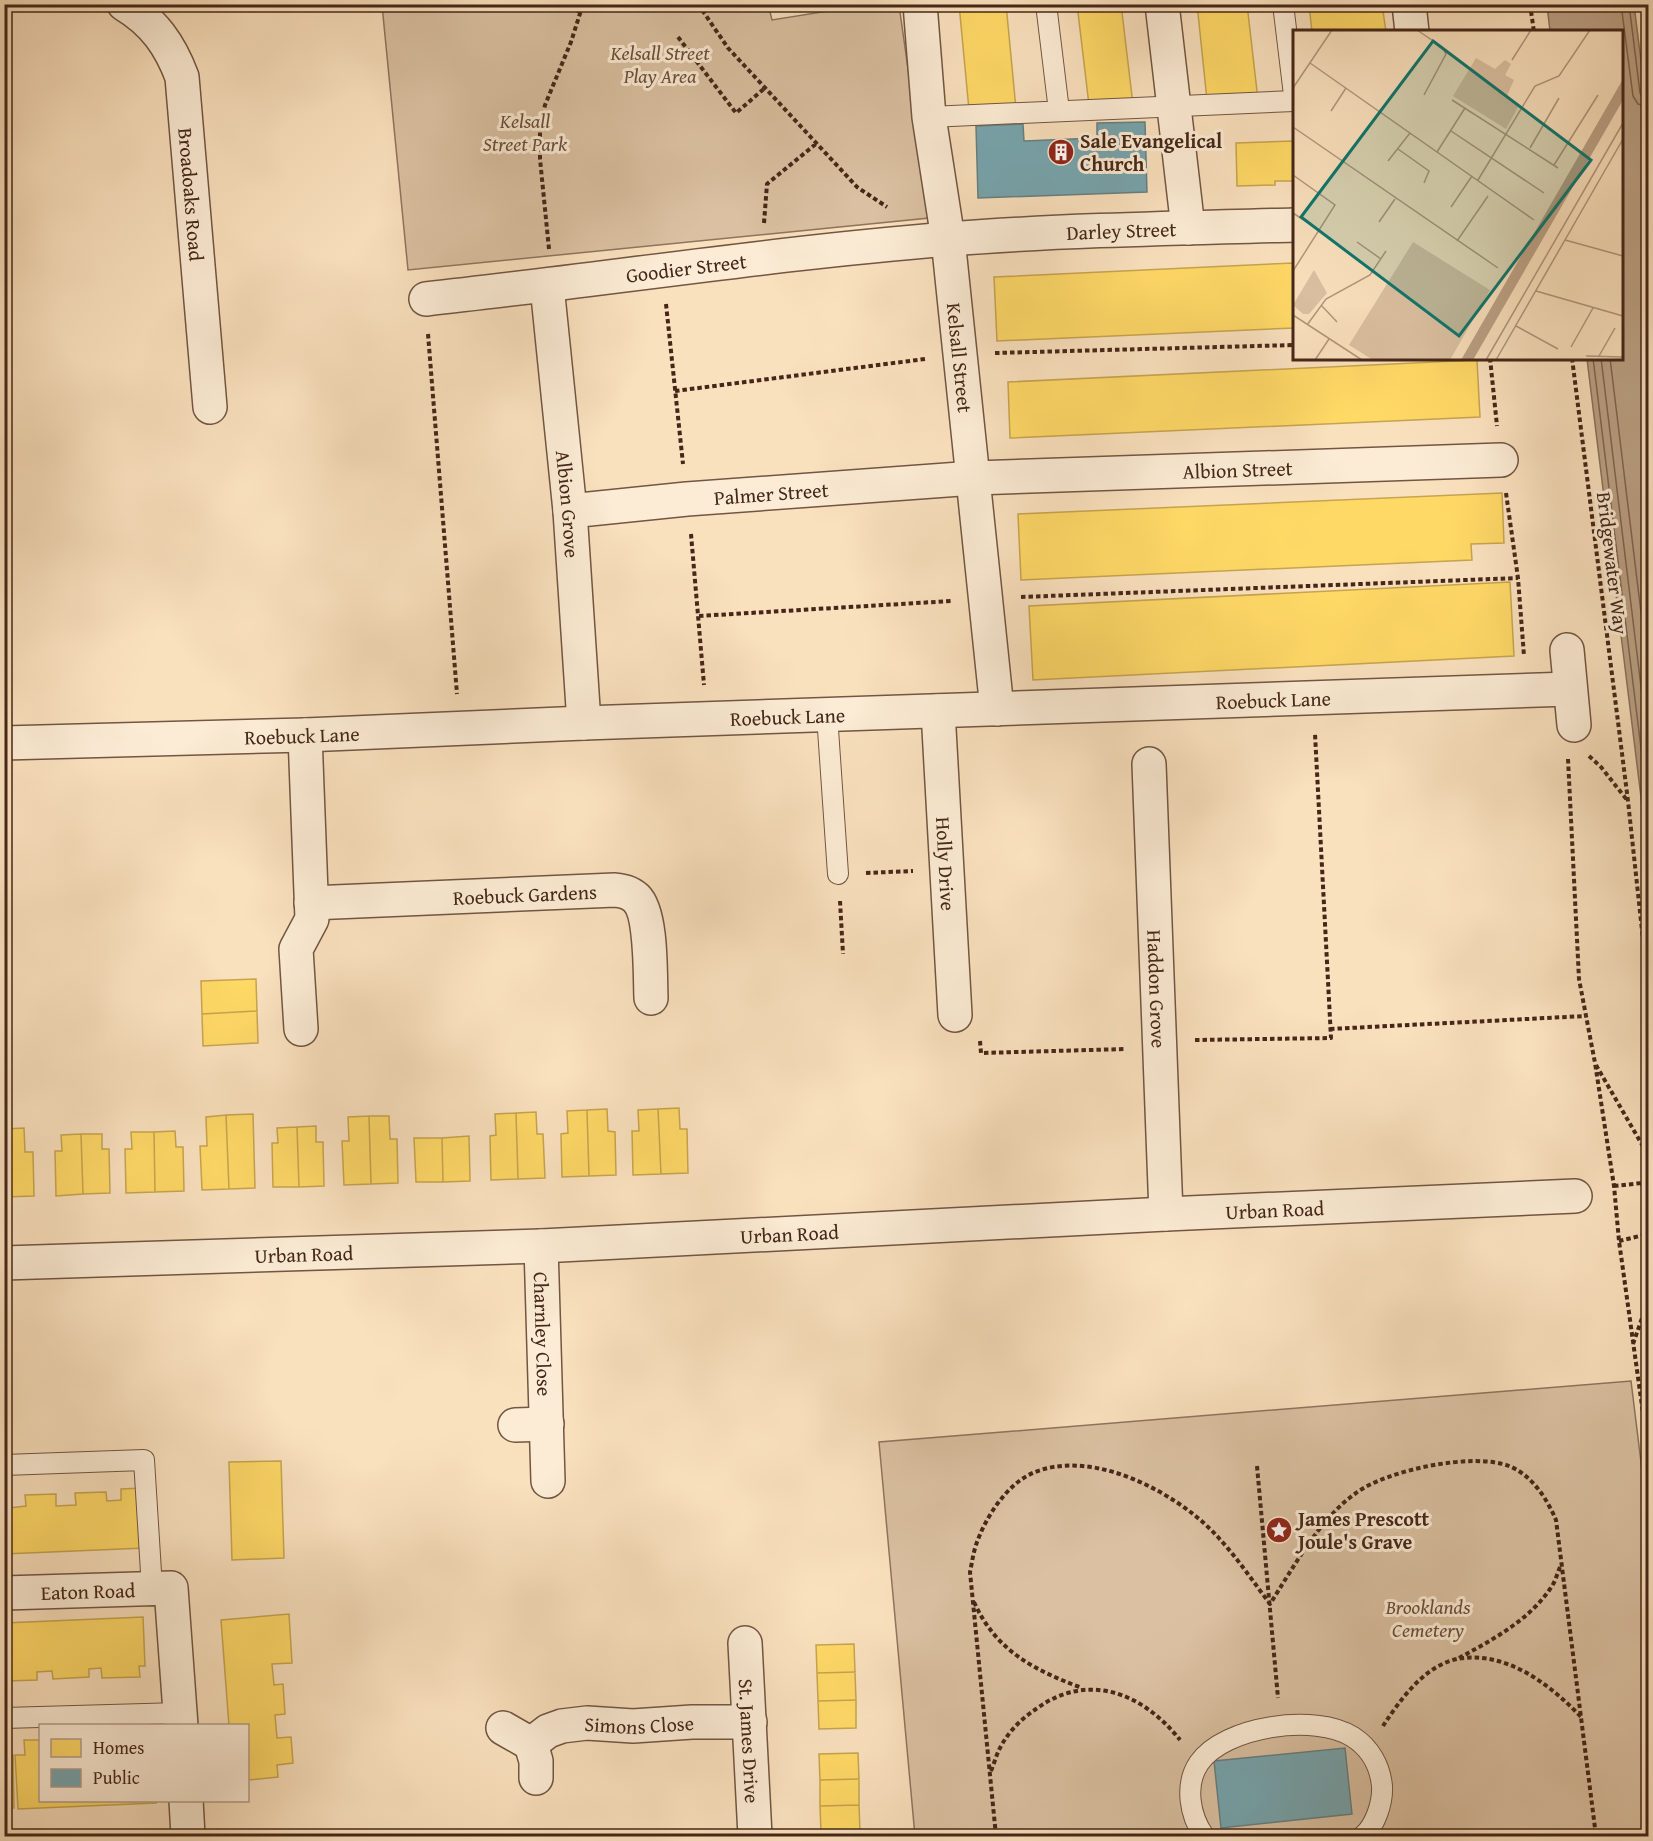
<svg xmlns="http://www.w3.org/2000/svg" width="1653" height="1841" font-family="'Gentium Book Plus',serif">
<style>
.green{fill:#dbc1a2;stroke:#90745e;stroke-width:1.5}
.water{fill:#bca286;stroke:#8c715a;stroke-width:1.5}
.homes{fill:#ffd966;stroke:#c7a44f;stroke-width:1.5}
.public{fill:#76a5af;stroke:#677f82;stroke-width:1.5}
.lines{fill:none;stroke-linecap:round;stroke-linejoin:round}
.shore{stroke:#806450;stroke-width:1.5}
.lane-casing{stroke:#725642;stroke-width:22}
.street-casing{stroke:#725642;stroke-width:36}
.path{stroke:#452719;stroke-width:4;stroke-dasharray:4.5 3;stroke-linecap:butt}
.lane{stroke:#fcecd5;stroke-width:20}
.street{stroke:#fcecd5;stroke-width:33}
.labels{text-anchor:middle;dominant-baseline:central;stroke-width:6;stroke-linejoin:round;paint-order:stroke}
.park-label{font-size:20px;font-style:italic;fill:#6a4e3b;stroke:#fcecd5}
.poi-label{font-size:20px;font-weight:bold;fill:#452719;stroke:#fcecd5;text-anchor:start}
.street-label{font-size:20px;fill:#452719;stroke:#fcecd5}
.inset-road{fill:none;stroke:#b2977c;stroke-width:1.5}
.view{fill:#0f766e;fill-opacity:0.15;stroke:#0f766e;stroke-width:3}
.inset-edge{fill:none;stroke:#452719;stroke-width:3}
</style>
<rect width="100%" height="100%" fill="#fae1be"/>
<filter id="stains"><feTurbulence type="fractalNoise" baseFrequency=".00333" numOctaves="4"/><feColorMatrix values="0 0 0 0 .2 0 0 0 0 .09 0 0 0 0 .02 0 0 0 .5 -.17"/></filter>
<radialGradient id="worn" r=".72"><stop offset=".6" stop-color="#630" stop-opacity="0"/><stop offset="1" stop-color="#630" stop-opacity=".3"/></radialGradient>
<path class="green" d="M768 4 772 20 866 5H899L929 218 408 270 382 5Z
M1631 1381 1648 1519V1836H915L879 1442Z"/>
<path class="water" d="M1547 5H1634L1648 116V854L1587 359 1622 358V32L1550 31Z"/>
<path class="homes" d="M959 4H1006L1016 109 969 110Z
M1077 4H1121L1133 105H1089Z
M1197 4H1247L1258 100H1207Z
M1309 4H1382L1386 32H1312Z
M1294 141V181H1275V185L1237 186 1236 143Z
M1294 263V328L997 341 994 277Z
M1477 360 1480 417 1010 438 1008 382Z
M1502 493 1504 543 1471 544 1472 560 1021 580 1018 514Z
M1510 582 1514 656 1033 680 1029 606Z
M256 979 257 1011 202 1014 201 981Z
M257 1011 258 1043 203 1046 202 1014Z
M679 1108 680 1129H687L688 1173 661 1174 658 1109Z
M607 1109 608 1131 615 1132 616 1175 589 1176 587 1110Z
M658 1109 661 1174 633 1175 632 1131H639L638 1110Z
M587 1110 589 1176 562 1177 561 1134 568 1133 567 1111Z
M536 1112 537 1134H543L545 1178 518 1179 516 1113Z
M516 1113 518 1179 491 1180 490 1136 496 1135 495 1114Z
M253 1114 255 1188 229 1189 226 1115Z
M226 1115 229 1189 202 1190 200 1146H207L206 1117Z
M369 1116H389L390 1139H397L398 1183 371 1184Z
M369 1116 371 1184 344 1185 342 1141H349L348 1117Z
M316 1126V1142H323L324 1186 299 1187 297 1127Z
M297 1127 299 1187H273L272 1143H278L277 1128Z
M24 1128 25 1152H33L34 1196 4 1197V1129Z
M175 1131 176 1147H183L184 1191 155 1192 154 1132Z
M131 1132H154L155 1192 126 1193 125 1149H132Z
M81 1134H102V1149H109L110 1193 83 1194Z
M81 1134 83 1194 56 1196 55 1151H62L61 1135Z
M469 1136 470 1181 443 1182 442 1138Z
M414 1138H442L443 1182H416Z
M281 1461 284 1558 232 1560 229 1462Z
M142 1488 145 1548 4 1554V1496H8L9 1508 26 1506 25 1495 56 1494V1506L76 1505 75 1493 106 1492 107 1501 121 1500V1489Z
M289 1614 292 1663 272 1664 274 1685 283 1684 285 1714 275 1715 277 1738 291 1737 293 1763 277 1765 278 1777 248 1780V1726H229L221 1620Z
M143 1617 145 1666H139L140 1677 102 1678 101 1668 89 1669V1677L53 1679 52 1671 37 1672V1680L7 1681V1670H4V1623Z
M854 1644 855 1672 817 1673 816 1645Z
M855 1672 856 1700 818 1701 817 1673Z
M856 1700V1728L819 1729 818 1701Z
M24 1740H40V1800H155L156 1803 18 1809 15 1755H25Z
M858 1753 859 1779 820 1780 819 1754Z
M13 1755 14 1808H4V1756Z
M859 1779V1805L820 1806V1780Z
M859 1805 860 1831 821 1832 820 1806Z"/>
<path class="public" d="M1145 122 1147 192 978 198 976 126 1023 124 1024 141 1097 138V123Z
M1345 1748 1352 1814 1221 1828 1214 1761Z"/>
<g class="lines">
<path class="shore" d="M1621 4 1633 96 1638 104 1648 107
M1629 4 1640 93 1643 98 1648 99
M1593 358 1648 805
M1601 358 1648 744
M1610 358 1648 670"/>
<defs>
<path id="lane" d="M1046 4 1059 111
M1283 4 1294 95
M929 117 1294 101
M827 715 838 874
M4 1465 144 1460 152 1588
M4 1718 180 1713
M1204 1836C1190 1816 1184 1785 1199 1763 1224 1726 1316 1713 1353 1737 1370 1748 1380 1766 1382 1786 1383 1803 1375 1826 1363 1836"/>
<g id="street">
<path id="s1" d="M124 4C154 22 170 45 182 77L210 407"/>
<path id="s2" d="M920 4 929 117 948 239 997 709"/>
<path d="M1162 4 1188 228"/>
<path d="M1409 4 1412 32"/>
<path id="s3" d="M547 286 570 511 584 723"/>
<path id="s4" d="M426 299C600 280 774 253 949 239 1064 230 1180 228 1294 225"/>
<path id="s5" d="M570 511 687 499 974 478 1501 460"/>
<path d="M1567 650 1574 725"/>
<path id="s6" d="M938 711 955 1015"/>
<path id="s7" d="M4 743 305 735 584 723 1570 689"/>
<path id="s8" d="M1149 764 1166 1214"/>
<path id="s9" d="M311 903 615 890C623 891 629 892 636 898 652 913 650 975 651 998"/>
<path d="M301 1029 296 949 312 919 305 735"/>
<path id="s10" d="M541 1246 548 1481"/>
<path id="s11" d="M4 1263 541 1246 1166 1214 1575 1196"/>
<path d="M515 1425 547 1424"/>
<path id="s12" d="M4 1593 171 1588 181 1726"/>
<path id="s13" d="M745 1643 755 1836"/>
<path id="s14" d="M503 1728 531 1744 548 1731 562 1726 587 1723 633 1726 692 1722H750"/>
<path d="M531 1744 536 1761V1778"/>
<path d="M186 1800 188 1836"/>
</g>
</defs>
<use href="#lane" class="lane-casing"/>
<use href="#street" class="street-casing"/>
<path class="path" d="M564 4 580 12
M698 4 728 48 857 187 887 207
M1530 4 1534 32
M678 37 736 113 766 87
M764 223 767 184 817 143
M549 249 540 159V127L545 105 571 42 583 4
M666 304 683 464
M428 334 457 694
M995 353 1294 345
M1490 358 1497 426
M1572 358 1628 801 1648 986
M675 391 925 359
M1506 493 1518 578 1524 656
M691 534 704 685
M1021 597 1518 578
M699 616 951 601
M1589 756 1601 767 1627 800
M1568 759 1579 979 1595 1063 1614 1186 1619 1241 1648 1449
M866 873 913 871
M840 901 843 954
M1330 1029 1586 1016
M1195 1040 1331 1038 1315 734
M980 1041 981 1053 1126 1049
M1596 1065 1648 1155
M1648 1169 1642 1183 1648 1207
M1614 1186 1642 1183
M1619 1241 1648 1234
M1633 1344 1648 1301
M1257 1466 1278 1698
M974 1602C996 1651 1034 1670 1082 1688
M1459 1658C1492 1640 1528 1621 1550 1589 1555 1583 1557 1574 1560 1567
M1383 1726C1400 1700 1424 1666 1457 1659 1505 1650 1550 1684 1581 1717
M991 1771C994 1764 996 1756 999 1750 1007 1733 1021 1719 1036 1709 1088 1671 1143 1693 1180 1740
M996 1836 970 1572C972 1563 973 1554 976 1545 985 1518 1007 1483 1035 1472 1087 1452 1152 1482 1193 1514 1224 1538 1246 1572 1270 1604 1293 1568 1320 1518 1356 1493 1387 1470 1473 1452 1509 1466 1532 1475 1547 1499 1556 1520L1596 1836"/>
<use href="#lane" class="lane"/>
<use href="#street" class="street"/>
</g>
<defs>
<symbol id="building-disc" viewBox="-11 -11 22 22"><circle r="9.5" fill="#8f2418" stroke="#fcecd5"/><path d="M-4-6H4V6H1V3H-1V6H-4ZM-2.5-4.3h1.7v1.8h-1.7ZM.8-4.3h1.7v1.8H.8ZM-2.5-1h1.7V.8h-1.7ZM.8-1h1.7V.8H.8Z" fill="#fff"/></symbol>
<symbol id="sight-disc" viewBox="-11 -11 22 22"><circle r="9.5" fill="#8f2418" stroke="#fcecd5"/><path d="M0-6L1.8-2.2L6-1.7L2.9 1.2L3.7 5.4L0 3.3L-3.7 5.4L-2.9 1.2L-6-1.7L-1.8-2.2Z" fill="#fff"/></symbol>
</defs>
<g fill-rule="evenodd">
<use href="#building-disc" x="1046" y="137" width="30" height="30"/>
<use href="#sight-disc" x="1264" y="1515" width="30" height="30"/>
</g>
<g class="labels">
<g class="park-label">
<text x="660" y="52">Kelsall Street<tspan x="660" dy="23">Play Area</tspan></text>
<text x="525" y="120">Kelsall<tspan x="525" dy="23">Street Park</tspan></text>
<text x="1428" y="1606">Brooklands<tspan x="1428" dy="23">Cemetery</tspan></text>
</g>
<g class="poi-label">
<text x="1080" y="140">Sale Evangelical<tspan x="1080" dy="23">Church</tspan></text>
<text x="1298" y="1518">James Prescott<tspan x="1298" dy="23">Joule's Grave</tspan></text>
</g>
<g class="street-label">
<text stroke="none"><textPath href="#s1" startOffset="213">Broadoaks Road</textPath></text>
<text stroke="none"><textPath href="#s4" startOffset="699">Darley Street</textPath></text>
<text stroke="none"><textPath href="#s4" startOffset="262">Goodier Street</textPath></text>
<text stroke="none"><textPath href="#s2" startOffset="356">Kelsall Street</textPath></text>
<text stroke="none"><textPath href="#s5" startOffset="669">Albion Street</textPath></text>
<text stroke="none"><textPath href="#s5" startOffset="202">Palmer Street</textPath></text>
<text stroke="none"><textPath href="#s3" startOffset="219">Albion Grove</textPath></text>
<text transform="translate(1613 563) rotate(83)">Bridgewater Way</text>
<text stroke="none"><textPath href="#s7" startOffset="1270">Roebuck Lane</textPath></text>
<text stroke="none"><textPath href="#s7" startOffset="784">Roebuck Lane</textPath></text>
<text stroke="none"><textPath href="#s7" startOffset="298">Roebuck Lane</textPath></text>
<text stroke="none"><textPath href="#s6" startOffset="153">Holly Drive</textPath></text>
<text stroke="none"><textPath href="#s9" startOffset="214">Roebuck Gardens</textPath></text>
<text stroke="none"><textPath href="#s8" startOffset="225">Haddon Grove</textPath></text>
<text stroke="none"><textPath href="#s11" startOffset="1272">Urban Road</textPath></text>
<text stroke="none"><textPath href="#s11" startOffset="786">Urban Road</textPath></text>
<text stroke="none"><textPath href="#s11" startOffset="300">Urban Road</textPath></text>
<text stroke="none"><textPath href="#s10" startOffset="88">Charnley Close</textPath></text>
<text stroke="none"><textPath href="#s12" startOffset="84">Eaton Road</textPath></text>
<text stroke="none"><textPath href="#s14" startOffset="146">Simons Close</textPath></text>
<text stroke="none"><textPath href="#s13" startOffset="98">St. James Drive</textPath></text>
</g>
</g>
<g transform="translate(1293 30)">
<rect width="330" height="330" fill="#fae1be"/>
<path d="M183 28 202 39 212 30 218 34 212 45 221 50 213 68 226 75 213 99 160 66ZM120 212 197 260 157 330H80L56 315ZM21 240 34 263 16 284H10L0 275Z" fill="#dbc1a2"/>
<path d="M330 49V70L180 330H168Z" fill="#bca286"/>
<path class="inset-road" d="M124 0 149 17 153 24 131 65M219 30 238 0M17 33 241 190M0 58 39 0M159 70 265 138M38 81 53 58M0 97 205 238M158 101 251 163M237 118 266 68M105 119 136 141 131 153M144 122 172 78M95 131 117 103M261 135 305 65M0 145 42 175 0 241M185 150 242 56 266 46 297 0M158 177 179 146M0 183 26 200M86 192 102 169M272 210 330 226M164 211 195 166M64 212 88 229M243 261 330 286M28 275 44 292M0 285 69 330M14 295 33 269 77 245 93 221M223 296 265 319M278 317 300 278M293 326 330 327M306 326 322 298M22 330 36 309M193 330 330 93M203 330 330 109"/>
<path class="view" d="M140 11 298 130 166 306 8 187Z"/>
<rect width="330" height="330" class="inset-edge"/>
</g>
<rect width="1653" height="1841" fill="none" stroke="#fae1be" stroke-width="24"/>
<rect x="6" y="6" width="1641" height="1829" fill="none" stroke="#452719" stroke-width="3"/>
<rect x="12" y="12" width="1629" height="1817" fill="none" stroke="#452719" stroke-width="1.5"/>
<rect x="39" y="1724" width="210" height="78" fill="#fcecd5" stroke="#b39d8a" stroke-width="1.5"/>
<rect x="51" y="1739" width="30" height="18" fill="#ffd966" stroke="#b39d8a" stroke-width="1.5"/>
<text x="93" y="1754" font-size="18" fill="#452719">Homes</text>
<rect x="51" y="1769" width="30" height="18" fill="#76a5af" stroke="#b39d8a" stroke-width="1.5"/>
<text x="93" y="1784" font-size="18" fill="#452719">Public</text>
<rect width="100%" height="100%" filter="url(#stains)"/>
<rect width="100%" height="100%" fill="url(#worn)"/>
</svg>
